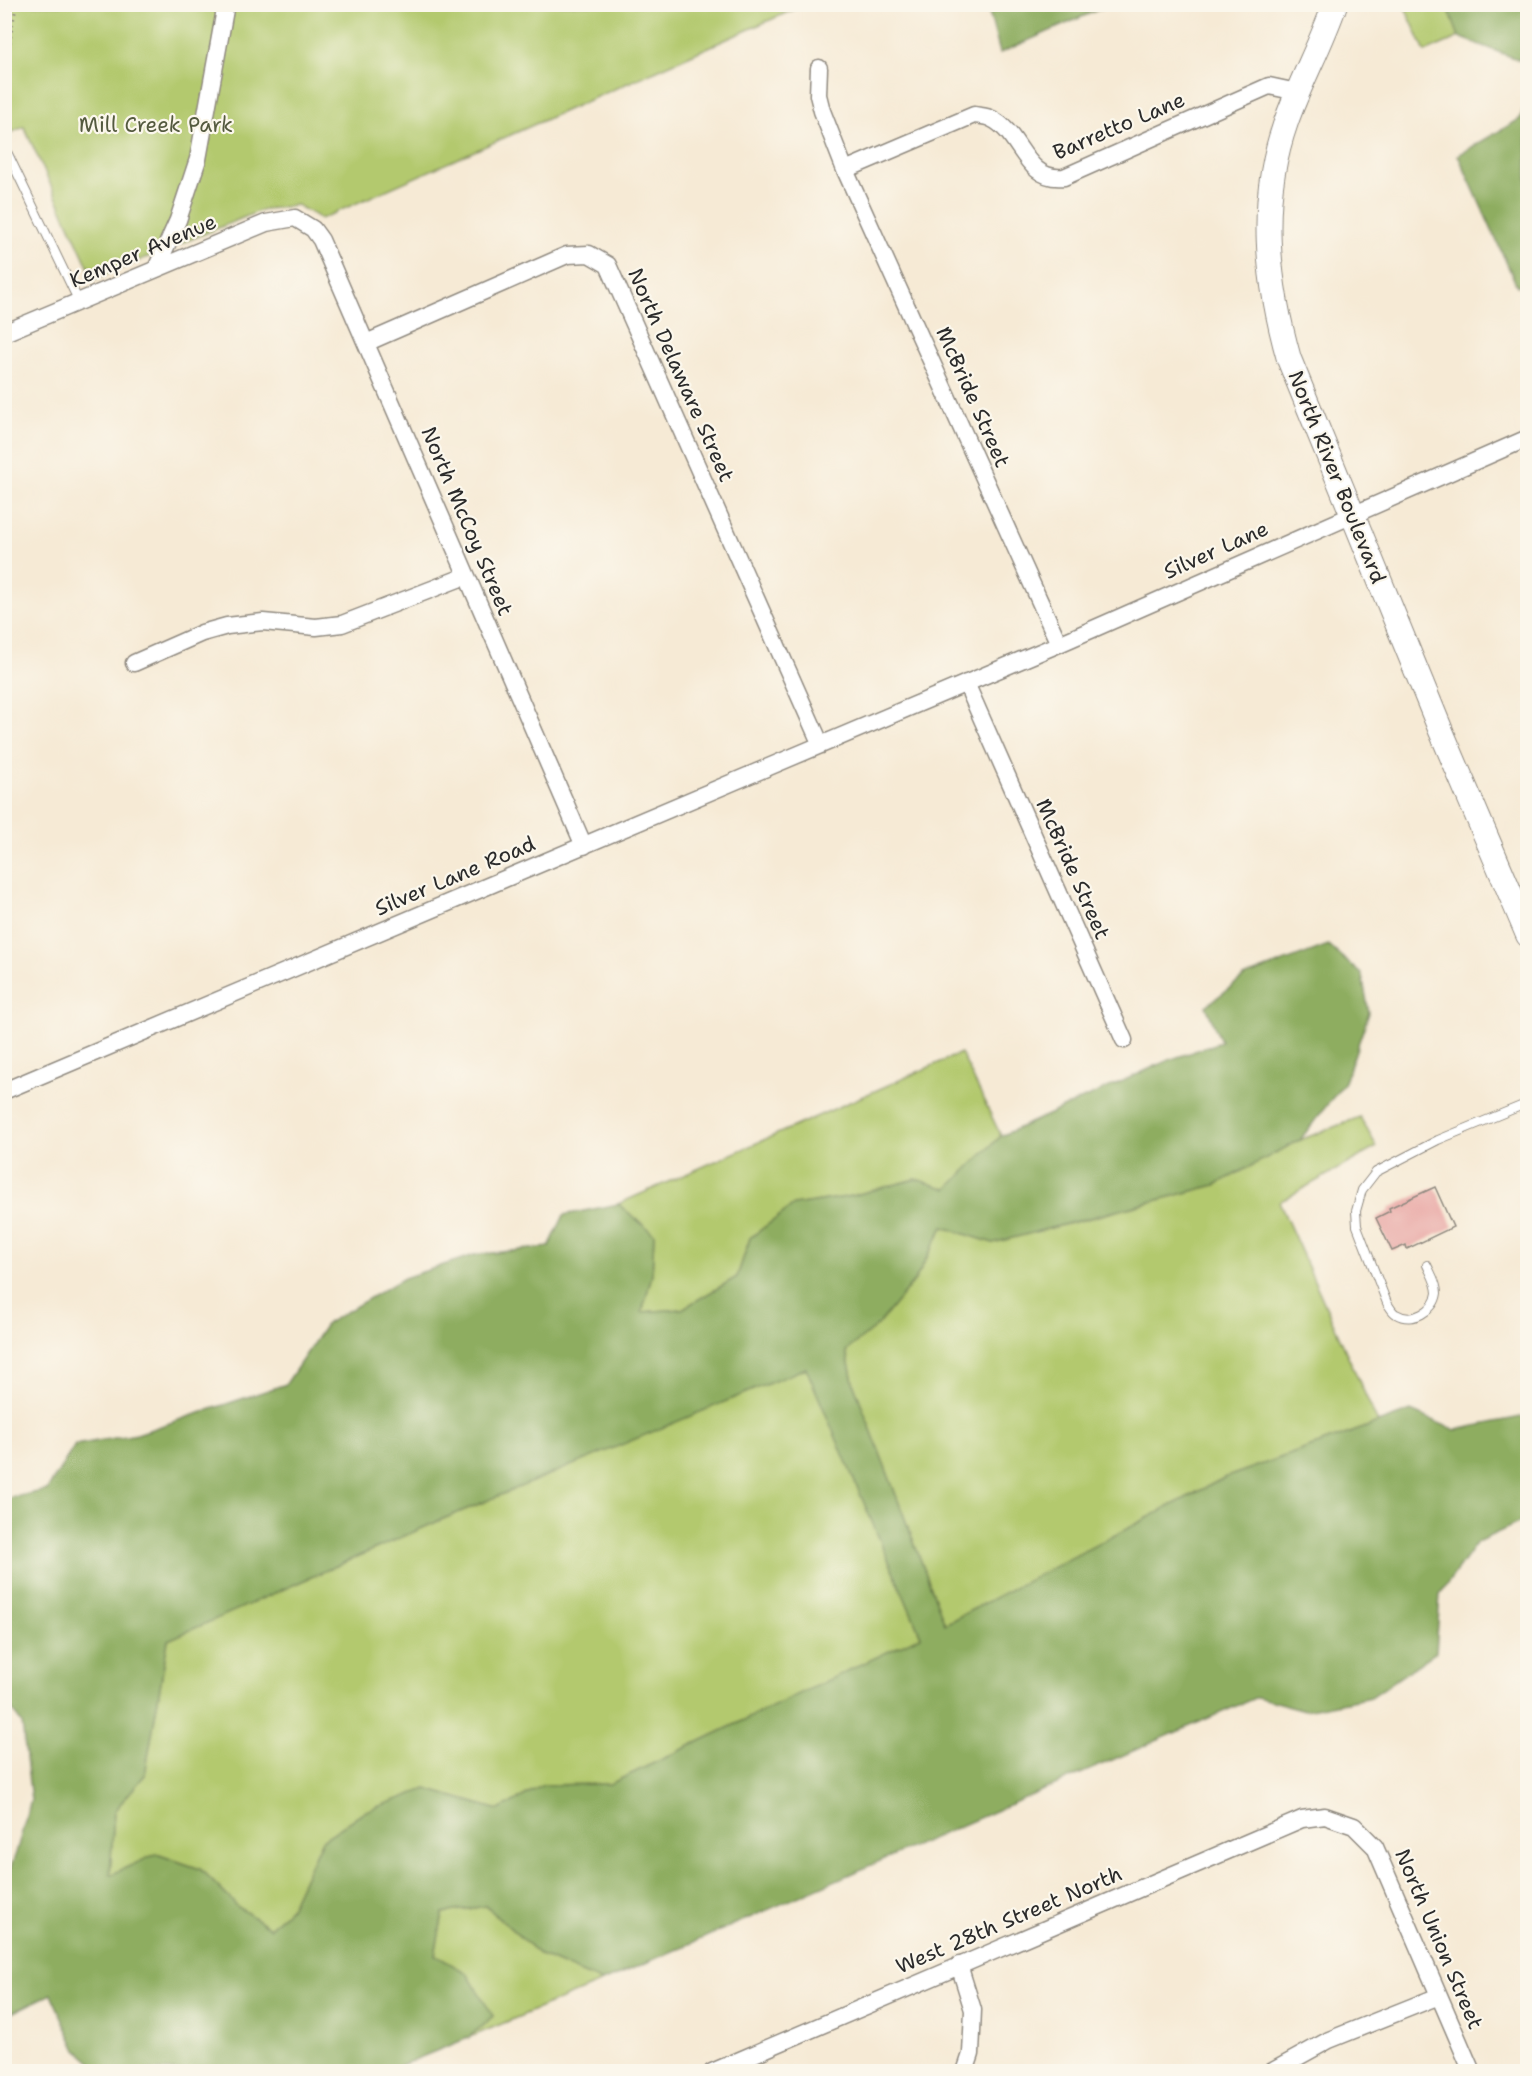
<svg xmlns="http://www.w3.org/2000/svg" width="1532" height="2076" font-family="'Shantell Sans',sans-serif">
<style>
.green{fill:#b3c96e;stroke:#6f7a4c;stroke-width:1.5}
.forest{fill:#8ead61;stroke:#5c6c46;stroke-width:1.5;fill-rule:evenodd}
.building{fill:#e9a8a5}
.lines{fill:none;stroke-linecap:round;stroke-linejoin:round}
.lane-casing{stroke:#908a80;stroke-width:10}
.street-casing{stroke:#908a80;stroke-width:19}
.secondary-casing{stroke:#908a80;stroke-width:26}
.path{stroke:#908a80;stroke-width:3;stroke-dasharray:1.5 4.5;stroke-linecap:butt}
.lane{stroke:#fff;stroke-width:8}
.street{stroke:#fff;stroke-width:16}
.secondary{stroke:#fff;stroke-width:24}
.labels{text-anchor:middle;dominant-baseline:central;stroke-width:4.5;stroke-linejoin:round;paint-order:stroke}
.park-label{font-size:21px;fill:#545a3f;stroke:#fbf7ec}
.street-label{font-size:21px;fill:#2b2b2b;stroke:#fbf7ec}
</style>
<rect width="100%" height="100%" fill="#fbf7ec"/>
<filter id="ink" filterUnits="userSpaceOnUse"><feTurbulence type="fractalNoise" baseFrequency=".0167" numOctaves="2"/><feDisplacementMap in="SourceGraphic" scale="12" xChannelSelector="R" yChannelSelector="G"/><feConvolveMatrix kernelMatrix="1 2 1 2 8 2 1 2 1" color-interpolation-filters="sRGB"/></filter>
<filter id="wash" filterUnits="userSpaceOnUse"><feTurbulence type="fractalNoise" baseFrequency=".008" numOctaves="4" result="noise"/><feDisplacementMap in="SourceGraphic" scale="24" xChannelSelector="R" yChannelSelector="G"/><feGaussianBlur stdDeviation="1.35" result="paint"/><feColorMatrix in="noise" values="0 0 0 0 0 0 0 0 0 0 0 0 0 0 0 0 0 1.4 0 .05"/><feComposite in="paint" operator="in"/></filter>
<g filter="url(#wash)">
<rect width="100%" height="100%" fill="#f6ead5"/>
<path class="green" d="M1527 4 1528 7 1425 52 1404 5Z
M5 5H804L321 219 297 205 262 210 94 279 24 127 5 135Z
M961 1053 1001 1136 947 1190 916 1179 847 1197 794 1205 750 1238 737 1277 682 1309 642 1312 652 1275 654 1234 618 1204Z
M1360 1117 1377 1147 1279 1202 1378 1423 1224 1478 945 1624 854 1385 846 1351 878 1325 915 1280 943 1227 993 1243 1087 1219 1215 1185 1300 1140Z
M807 1367 921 1636 610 1784 543 1785 499 1810 426 1789 322 1840 290 1908 270 1928 238 1907 200 1869 157 1854 110 1875 114 1811 145 1775 168 1640 443 1519Z
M486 1906 540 1955 602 1982 468 2038 493 2016 435 1955 443 1913Z"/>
<path class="forest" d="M987 4H1109V5L1000 53Z
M1447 5H1527V63L1459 37Z
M1527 98V282L1517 286 1458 155 1520 119Z
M1328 945 1362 975 1369 1013 1345 1082 1300 1140 1215 1185 993 1243 943 1227 915 1280 878 1325 846 1351 854 1385 945 1624 1224 1478 1411 1411 1455 1430 1521 1417 1527 1418V1519L1477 1542 1440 1594 1436 1652 1371 1697 1305 1710 1257 1697 602 1982 540 1955 486 1906 443 1913 435 1955 467 1973 493 2016 468 2038 387 2071H101L77 2050 51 1994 5 2016V1883L16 1853 31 1800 22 1723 5 1701V1499L47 1490 75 1445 137 1434 286 1384 327 1323 404 1278 474 1255 549 1247 564 1215 618 1204 654 1234 652 1275 642 1312 682 1309 737 1277 750 1238 794 1205 847 1197 916 1179 947 1189 1001 1136 1169 1060 1221 1042 1206 1006 1244 977ZM806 1368 921 1636 610 1784 543 1785 499 1810 426 1789 366 1811 322 1840 290 1908 270 1928 238 1907 200 1869 156 1854 110 1875 114 1811 145 1775 168 1640 443 1519Z"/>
<g id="blocks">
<path class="building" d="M1435 1187 1453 1227 1407 1249 1406 1245 1392 1251 1376 1218 1390 1211 1389 1208Z"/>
</g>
</g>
<g filter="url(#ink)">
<use href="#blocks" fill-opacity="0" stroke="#908a80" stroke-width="1.5"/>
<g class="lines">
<defs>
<path id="lane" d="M8 154 79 302
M1427 1265C1431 1274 1437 1283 1437 1293 1435 1311 1412 1324 1396 1314 1392 1312 1390 1307 1387 1303L1357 1226 1356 1211 1362 1190 1376 1172 1438 1140 1528 1103"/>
<path id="street" d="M819 68 818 95 822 111 845 170 1059 644
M845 170 974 115C980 116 987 116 992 119 1021 133 1025 182 1064 177L1269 86 1297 92
M156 269 178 220 198 159 226 4
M4 333 266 223 295 218 313 229 321 240 584 846
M366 343 567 255 589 254 608 265 821 745
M134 663 202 633 227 626 263 622 316 627 342 624 466 576
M966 683 1124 1040
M4 1091 1059 644 1528 438
M959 1965 973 2010 971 2054 965 2072
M712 2072 1302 1819 1325 1816 1354 1826 1375 1847 1472 2072
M1271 2072 1329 2040 1439 1996"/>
<path id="secondary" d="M1335 4C1321 45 1300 82 1286 122 1258 201 1267 281 1289 359L1441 731 1528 935"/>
</defs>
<use href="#lane" class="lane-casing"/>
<use href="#street" class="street-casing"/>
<use href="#secondary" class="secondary-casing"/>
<path class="path" d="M9 133C6 89 6 48 17 4"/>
<use href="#lane" class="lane"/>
<use href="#street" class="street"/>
<use href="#secondary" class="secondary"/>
</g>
</g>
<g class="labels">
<g class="park-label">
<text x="156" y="125">Mill Creek Park</text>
</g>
<g class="street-label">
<text transform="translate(1119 126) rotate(-23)">Barretto Lane</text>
<text transform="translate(143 251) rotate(-23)">Kemper Avenue</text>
<text transform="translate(681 375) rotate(66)">North Delaware Street</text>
<text transform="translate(973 397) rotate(66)">McBride Street</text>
<text transform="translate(1337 477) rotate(68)">North River Boulevard</text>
<text transform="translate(467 521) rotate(67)">North McCoy Street</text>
<text transform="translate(1216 550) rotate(-24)">Silver Lane</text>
<text transform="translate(1073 869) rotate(66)">McBride Street</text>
<text transform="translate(455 876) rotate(-23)">Silver Lane Road</text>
<text transform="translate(1009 1920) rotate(-23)">West 28th Street North</text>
<text transform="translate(1439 1939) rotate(67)">North Union Street</text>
</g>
</g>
<rect width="1532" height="2076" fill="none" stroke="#fbf7ec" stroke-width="24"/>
</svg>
